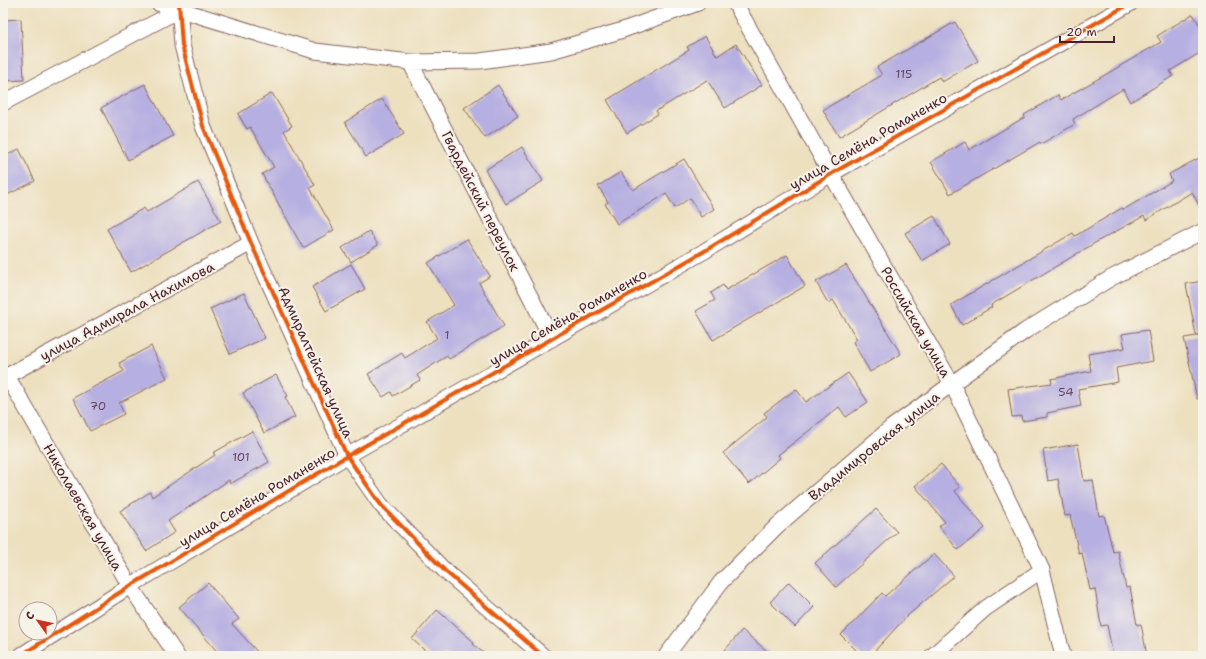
<svg xmlns="http://www.w3.org/2000/svg" width="1206" height="659" font-family="'Shantell Sans',sans-serif">
<style>
.building{fill:#b6afe1}
.lines{fill:none;stroke-linecap:round;stroke-linejoin:round}
.street-casing{stroke:#83635f;stroke-width:17}
.street{stroke:#fff;stroke-width:15}
.cycleway-casing{stroke:#f7f3e8;stroke-width:6}
.cycleway{stroke:#e8590c;stroke-width:4}
.labels{text-anchor:middle;dominant-baseline:central;stroke-width:4;stroke-linejoin:round;paint-order:stroke}
.number-label{font-size:12px;fill:#654358}
.street-label{font-size:14px;fill:#4a1f2b;stroke:#f7f3e8}
</style>
<rect width="100%" height="100%" fill="#f7f3e8"/>
<filter id="ink" filterUnits="userSpaceOnUse"><feTurbulence type="fractalNoise" baseFrequency=".025" numOctaves="2"/><feDisplacementMap in="SourceGraphic" scale="8" xChannelSelector="R" yChannelSelector="G"/><feConvolveMatrix kernelMatrix="1 2 1 2 8 2 1 2 1" color-interpolation-filters="sRGB"/></filter>
<filter id="wash" filterUnits="userSpaceOnUse"><feTurbulence type="fractalNoise" baseFrequency=".012" numOctaves="4" result="noise"/><feDisplacementMap in="SourceGraphic" scale="16" xChannelSelector="R" yChannelSelector="G"/><feGaussianBlur stdDeviation="0.9" result="paint"/><feColorMatrix in="noise" values="0 0 0 0 0 0 0 0 0 0 0 0 0 0 0 0 0 1.4 0 .05"/><feComposite in="paint" operator="in"/></filter>
<g filter="url(#wash)">
<rect width="100%" height="100%" fill="#ede0bf"/>
<g id="blocks">
<path class="building" d="M1193 14 1203 31V51L1170 71 1173 76 1130 102 1123 89 1073 119 1075 124 1041 144 1040 142 950 194 931 162 965 142 969 150 1025 117 1024 115 1058 95 1061 100 1103 76 1161 42 1157 36Z
M21 19 24 80 3 81V20Z
M955 22 978 61 942 82 939 77 839 137 823 110 882 75 877 67Z
M705 36 717 56 736 44 762 85 725 108 707 80 656 111 658 114 627 133 607 100 689 50 687 47Z
M145 84 173 136 128 160 101 108Z
M498 85 518 116 485 138 464 108Z
M272 93 292 126 284 131 315 185 310 188 334 230 303 248 262 174 274 167 250 127 247 129 238 114Z
M382 99 404 134 366 157 345 122Z
M522 147 543 181 506 204 485 170Z
M19 149 35 181 3 197V157Z
M1203 156V213L1192 192 1146 220 1144 216 1100 240 991 305 992 307 962 325 951 305 1073 233 1075 236 1122 208 1123 210 1172 181 1169 174Z
M684 159 714 209 701 217 690 198 675 208 666 194 617 224 605 204 608 202 598 186 621 172 633 190Z
M198 182 221 221 131 272 107 229 144 208 147 212Z
M934 216 950 244 922 261 905 233Z
M369 231 378 245 351 262 342 248Z
M467 239 490 276 479 283 504 326 449 359 447 356 417 375 420 380 393 396 391 392 383 397 368 374 402 353 405 358 437 338 427 322 454 305 428 263Z
M787 255 805 286 713 340 696 311 715 300 711 293 723 285 726 290Z
M351 264 365 289 326 311 312 287Z
M846 265 901 354 870 372 853 342 857 339 833 300 828 303 816 282Z
M1203 281V335H1196L1186 284Z
M244 293 265 338 230 354 210 309Z
M1148 330 1153 361 1116 368 1118 382 1078 389 1081 406 1047 413V417L1022 421 1021 416 1012 417 1008 389 1052 383 1051 379 1091 371 1088 354 1125 348 1122 334Z
M1203 335V398L1197 399 1184 338Z
M151 346 167 378 119 403 124 414 90 431 73 398 124 371 119 363Z
M848 373 868 402 846 417 839 407 778 455 780 458 749 484 723 453 767 417 764 413 796 389 806 402Z
M276 375 288 396 285 397 295 417 264 433 243 393Z
M252 431 269 462 230 484 229 480 168 521 175 532 146 551 120 511 150 492 152 497 215 455 213 453Z
M1078 444 1084 481 1093 480 1099 516 1104 515 1113 552 1118 551 1126 588 1130 587 1137 625 1141 624 1147 656H1113L1107 625 1101 626 1095 589 1090 590 1082 553 1079 554 1070 515 1065 516 1058 479 1048 481 1043 450Z
M941 464 960 487 955 491 985 528 958 550 939 526 945 522 915 486Z
M876 509 897 532 836 587 815 563Z
M934 554 954 576 906 617 870 656H862L841 635 882 593 885 596Z
M789 582 814 607 795 627 770 602Z
M208 583 239 619 232 624 261 656H221L179 607Z
M437 610 474 642 473 644 487 656H431L412 639Z
M742 630 773 656H720Z"/>
</g>
</g>
<g filter="url(#ink)">
<use href="#blocks" fill-opacity="0" stroke="#83635f" stroke-width="1"/>
<g class="lines">
<defs>
<path id="street" d="M158 3 315 51 410 62 480 61 551 51 620 31 698 3
M179 3 182 45 203 126 251 243 347 456 381 505 445 571 543 656
M735 3 831 174 952 384 1042 570 1063 656
M410 62 552 339
M3 103 179 10
M7 376 130 586 177 656
M3 378 251 243
M20 656 130 586 347 456 703 252 831 174 1131 3
M666 656 721 582 778 525 892 427 1025 331 1111 278 1203 231
M932 656 986 608 1042 570"/>
</defs>
<use href="#street" class="street-casing"/>
<use href="#street" class="street"/>
<defs>
<path id="cycleway" d="M179 3 182 45 203 126 251 243 347 456 381 505 445 571 543 656
M20 656 130 586 347 456 703 252 831 174 1131 3"/>
</defs>
<use href="#cycleway" class="cycleway-casing"/>
<use href="#cycleway" class="cycleway"/>
</g>
</g>
<g class="labels">
<g class="number-label">
<text x="904" y="74">115</text>
<text x="447" y="335">1</text>
<text x="1066" y="392">54</text>
<text x="98" y="406">70</text>
<text x="241" y="457">101</text>
</g>
<g class="street-label">
<text transform="translate(868 141) rotate(-30)">улица Семёна Романенко</text>
<text transform="translate(481 201) rotate(63)">Гвардейский переулок</text>
<text transform="translate(127 311) rotate(-28)">улица Адмирала Нахимова</text>
<text transform="translate(568 317) rotate(-30)">улица Семёна Романенко</text>
<text transform="translate(916 322) rotate(60)">Российская улица</text>
<text transform="translate(316 362) rotate(66)">Адмиралтейская улица</text>
<text transform="translate(874 446) rotate(-39)">Владимировская улица</text>
<text transform="translate(257 497) rotate(-31)">улица Семёна Романенко</text>
<text transform="translate(83 507) rotate(60)">Николаевская улица</text>
</g>
</g>
<rect width="1206" height="659" fill="none" stroke="#f7f3e8" stroke-width="16"/>
<g transform="translate(38 621) rotate(303)"><circle r="19" fill="#f7f3e8" stroke="#b29e9c"/>
<path d="M0-3L7 15L0 10L-7 15Z" fill="#c8321e"/>
<text y="-6" font-size="11" font-weight="bold" text-anchor="middle" fill="#4a1f2b">С</text>
</g>
<path d="M1060 36v6h54v-6" fill="none" stroke="#4a1f2b" stroke-width="2"/>
<text x="1066" y="36" font-size="12" fill="#4a1f2b" stroke="#f7f3e8" stroke-width="3" paint-order="stroke">20 m</text>
</svg>
